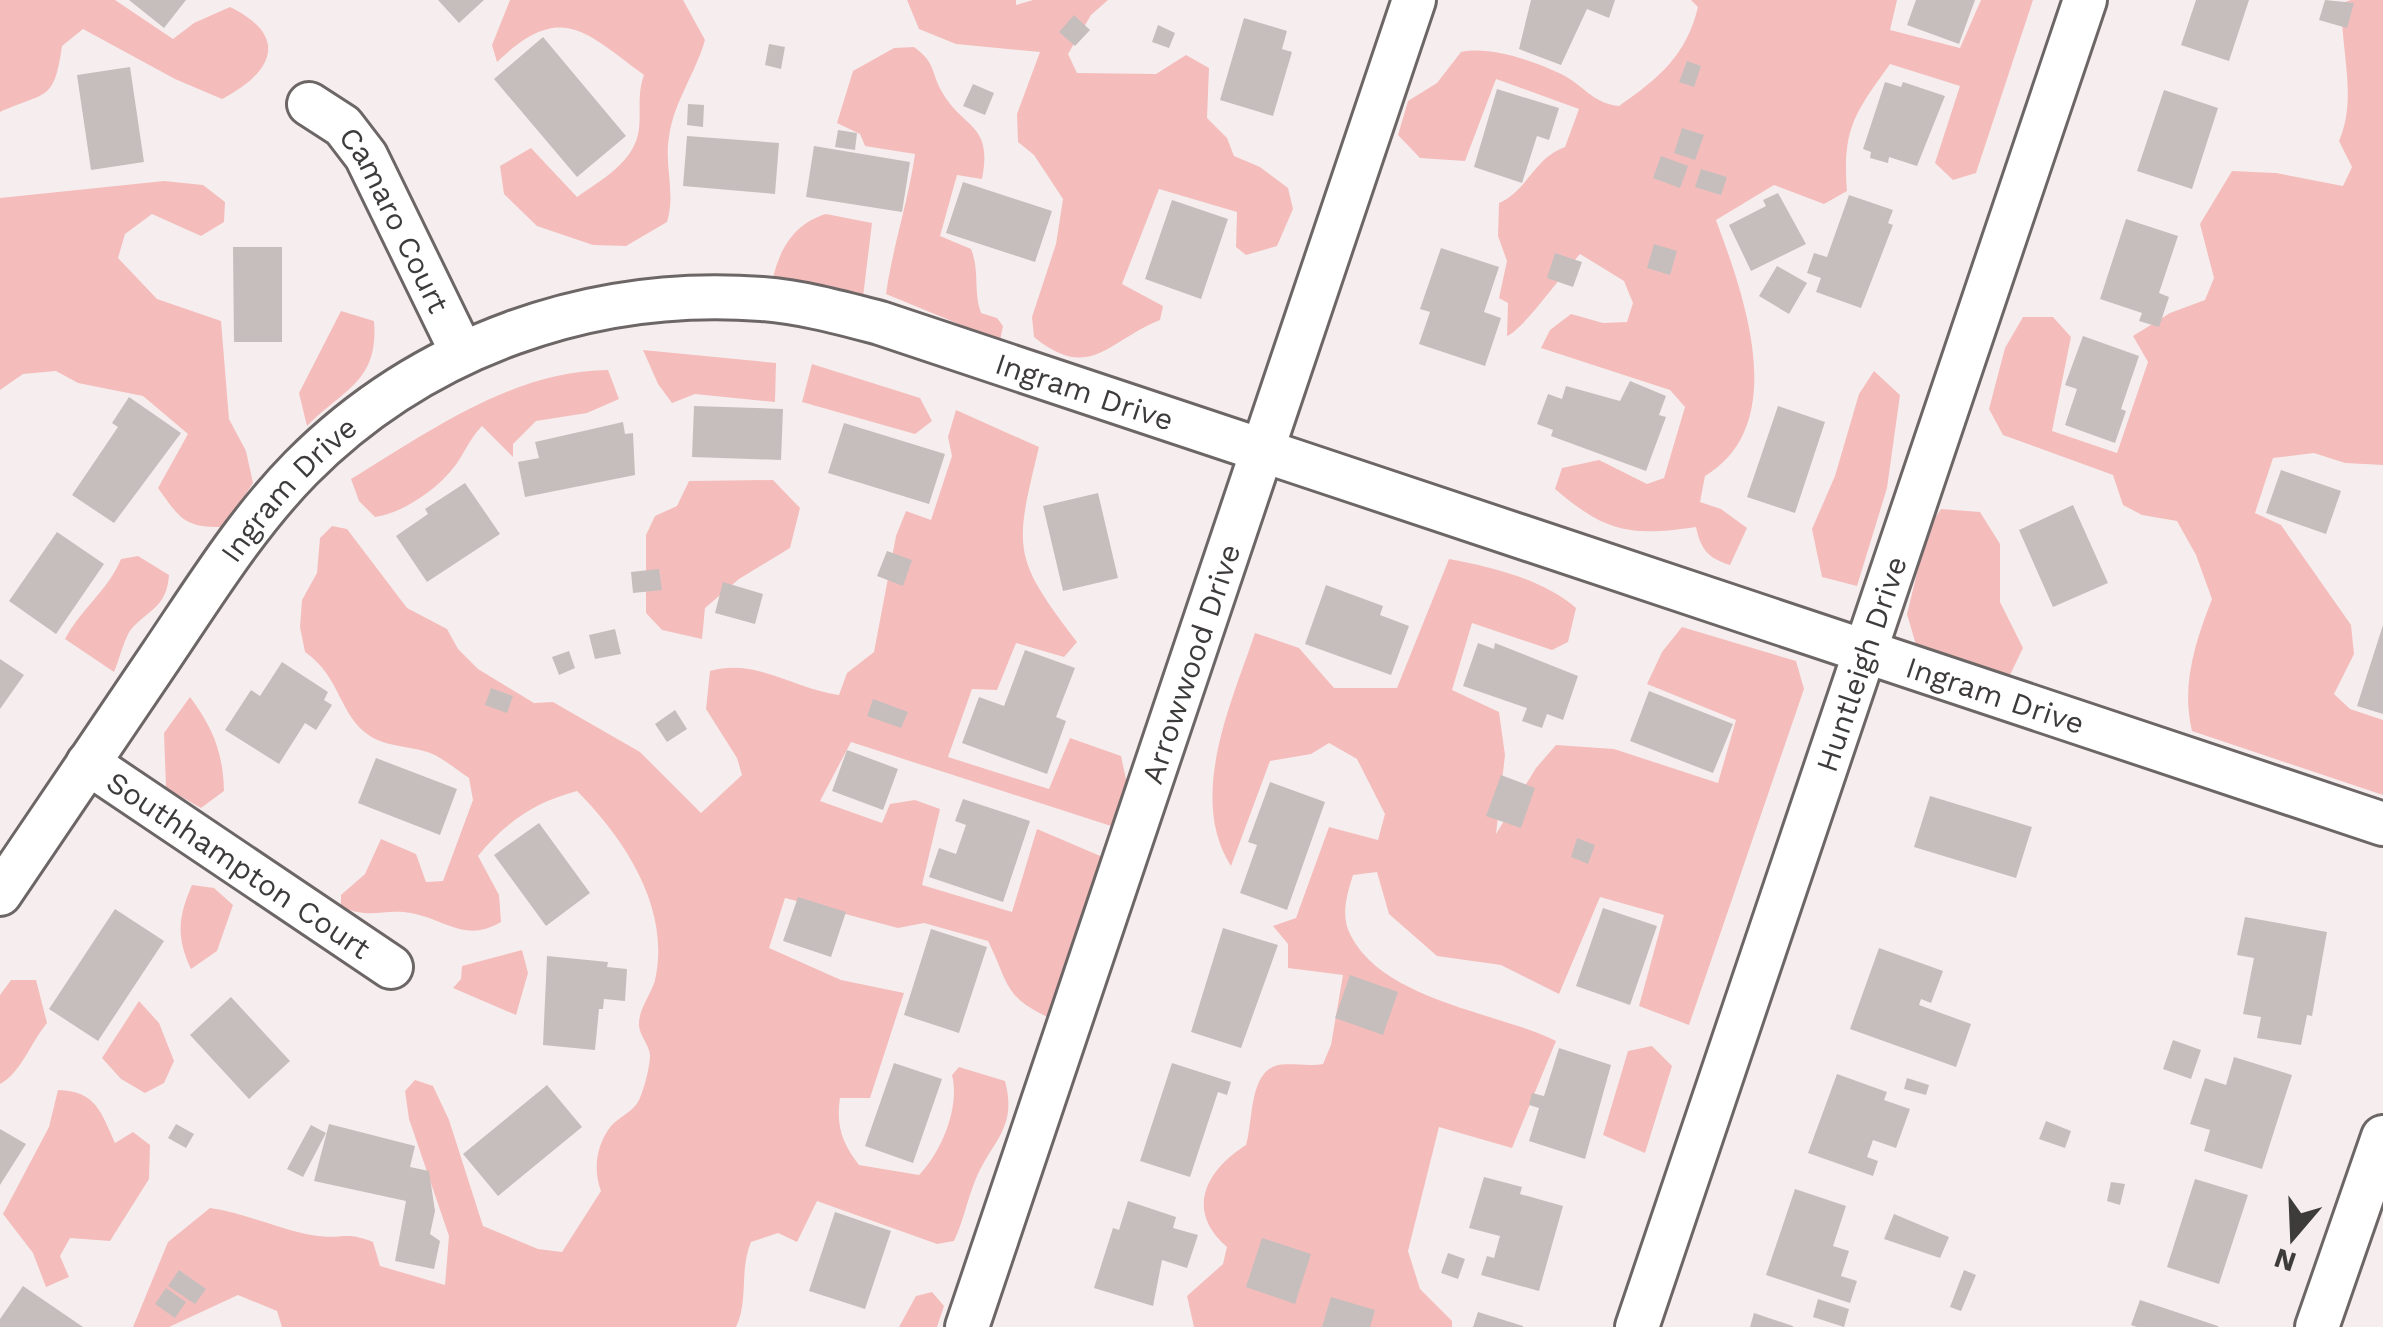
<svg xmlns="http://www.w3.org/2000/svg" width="2383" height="1327" font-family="'Work Sans',sans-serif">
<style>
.green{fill:#f4bdbc}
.building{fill:#c6bebd}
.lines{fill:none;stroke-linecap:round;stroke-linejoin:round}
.minor-casing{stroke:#6d6666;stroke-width:48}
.minor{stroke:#fff;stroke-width:42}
.labels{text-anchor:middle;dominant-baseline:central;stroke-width:8;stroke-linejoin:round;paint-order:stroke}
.street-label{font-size:30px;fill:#3e3b3b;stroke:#f6eeee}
</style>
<rect width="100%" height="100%" fill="#f6eeee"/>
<path class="green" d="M0 0H115L173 39 194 23 230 7C291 37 272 73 222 99L175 79 83 29 62 46C54 103 46 91 0 112Z
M510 0H683L705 40C695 75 674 101 669 137 664 167 676 193 667 222L626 246 593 245 537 226 504 194 500 166 531 148 577 197C601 180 635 162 639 129 641 110 637 94 644 75 584 31 561 1 497 62L492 45Z
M907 0H1016V5L1033 0H1108L1091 15 1068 54 1077 73 1156 74 1186 55 1209 68 1207 118 1227 138 1234 156 1260 167 1288 188 1293 209 1277 246 1246 255 1236 247 1237 212 1159 189 1122 284 1163 306 1160 320C1109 340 1090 383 1034 337L1032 317 1056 244 1063 199 1034 155 1018 142 1017 114 1040 52 956 44 919 29Z
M1691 0H1897L1890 30 1960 48 1981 0H2033L1976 173 1953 180 1935 163 1960 86 1890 64C1855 113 1842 128 1847 191L1824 204 1774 185 1716 220C1743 293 1792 424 1705 476L1700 502 1721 509 1747 528 1730 565C1708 558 1701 550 1696 527 1631 537 1605 532 1555 489L1562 468 1599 460 1647 484 1664 478 1685 407 1670 390 1541 348 1550 330 1571 314 1603 323 1627 322 1633 303 1624 281 1580 254C1563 273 1524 329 1507 336L1508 303 1499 298 1507 261 1498 236 1499 203C1528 190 1534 158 1565 147L1579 109 1496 79 1465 161 1420 158 1398 135 1408 101 1437 83 1461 52C1490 46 1531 60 1559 73 1582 83 1591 103 1619 106 1659 78 1686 56 1698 7Z
M2351 0H2383V465L2345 463 2314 453 2273 458 2255 513 2281 525 2351 625 2354 654 2334 694 2350 709 2383 720V795L2192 731C2181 686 2195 642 2212 599L2196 555 2177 521 2142 515 2123 505 2113 475 2003 435 1989 409 2005 348 2023 317H2053L2071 337 2052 431 2117 453 2148 362 2133 336 2170 313 2205 300 2214 278 2200 224 2232 171 2276 173 2343 186 2352 167 2339 141C2358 97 2340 50 2342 3Z
M914 47C936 63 930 70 942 92 964 130 993 123 982 179L957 175 940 236 971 249C980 271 973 291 981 313L997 318 1003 326 1000 341 886 294C893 245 908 203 915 154L865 146 860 134 837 123 853 71 894 48Z
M164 181 203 185 225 202 224 222 201 236 152 214 125 234 118 258 157 299 221 321 229 419 246 451 253 483 224 527C185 528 180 519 158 488L188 434 143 396 78 383 56 371 23 374 0 390V198Z
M826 214 872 223 863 297 773 278C780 248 795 223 826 214Z
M341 311 374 321C379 382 343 389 307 426L299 393Z
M643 350 776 363 775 402 695 394 672 403 658 384Z
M812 364 920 398 932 421 915 434 802 402Z
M608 370 619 399 587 413 536 421 513 444V457L482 426C468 440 463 458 450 472 433 492 400 514 375 517L359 501 351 479C430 431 512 371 608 370Z
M1874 371 1900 395 1887 488 1857 586 1822 577 1812 529 1835 476 1859 394Z
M956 410 1039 447C1014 550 1012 557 1077 642L1064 657 1016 643 997 690 972 689 948 757 1049 789 1070 738 1121 756 1129 793 1111 826 851 742 820 801 882 823 890 804 915 800 940 809 922 885 1012 912 1037 829 1105 858 1050 1018C1003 997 1009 983 988 941L924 923 898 928 785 898 769 948 841 980 904 993 870 1098H840C836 1126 842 1143 859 1165L919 1175C942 1151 960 1107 952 1075L959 1067 1005 1081C1018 1129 991 1141 975 1181 967 1201 963 1222 954 1241L937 1244 817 1201 797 1242 778 1233 751 1242C739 1270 749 1300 736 1327H282L277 1311 238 1295 169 1327H133L168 1242 210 1208C247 1213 281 1231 318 1236 343 1239 346 1231 373 1242L380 1266 445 1285 449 1236 409 1119 405 1091 415 1080 433 1086 449 1120 483 1226 538 1249 562 1252 601 1191C593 1170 596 1145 611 1126 619 1117 634 1111 639 1100 644 1090 650 1066 650 1055 649 1045 640 1036 639 1026 638 1007 654 992 656 975 669 906 624 838 577 791 535 802 506 822 478 856L499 895 501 922C465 943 447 920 411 913 383 908 373 920 341 907V895L365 874 381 839 416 854 426 882 443 881 473 800 469 778C457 770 443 758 430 753 412 746 386 747 370 736 339 716 341 677 305 652L300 627 302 600 317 573 320 538 332 526 347 529 407 608 447 629 458 649 478 669 534 703 553 702 640 752 701 813 742 775 737 758 706 709 710 671C756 658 795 689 839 695L847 673 874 652 896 536 906 511 931 520 952 456 948 437Z
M773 480 800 508 790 548 739 579 705 608 702 639 662 630 646 613V535L655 516 677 506 689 481Z
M1941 509 1980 512 2000 544V602L2023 648 2009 677 1916 645 1907 614 1928 528Z
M138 556 169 575C167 604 153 608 134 626 124 636 120 659 114 672L65 639C83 606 107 592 121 559Z
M1449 559C1491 567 1543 579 1576 608L1568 642 1552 650 1472 623 1452 690 1499 712 1505 755 1496 834 1536 768 1556 745 1614 749 1718 783 1736 720 1647 684 1662 652 1682 627 1796 661 1804 689 1689 1025 1639 1006 1664 915 1600 897 1559 994 1501 965 1437 956 1389 914 1377 872 1353 875C1347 895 1340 916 1351 936 1385 1001 1497 1012 1556 1041L1512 1148 1439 1127 1408 1251 1420 1289 1452 1321V1327H1194L1187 1296 1223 1264 1227 1247C1185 1211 1205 1171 1246 1145 1253 1123 1249 1075 1275 1066 1288 1062 1308 1067 1323 1064L1331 1045 1343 975 1288 968V944L1273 926 1296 918 1329 827 1378 840 1385 814 1357 759 1329 743 1311 754 1270 761 1231 866C1187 797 1232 702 1255 633L1299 648 1334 688H1397Z
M190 697C213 728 223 752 224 791L201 808 166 788 164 733Z
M192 885 214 888 233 905 217 951 191 969C176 937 178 917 192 885Z
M522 950 528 973 516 1015 453 988 461 979 462 966Z
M11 980H36L47 1023C31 1042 21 1073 0 1084V995Z
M139 1001 159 1023 174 1061 164 1083 145 1093 121 1079 102 1058Z
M1652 1046 1672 1066 1645 1153 1603 1135 1628 1051Z
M58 1090C96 1091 101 1112 115 1143L133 1132 150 1145 149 1179 110 1241 70 1238 60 1256 69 1277 46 1287 33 1253 3 1214 49 1127Z
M932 1292 944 1306 937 1327H899L916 1296Z"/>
<path class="building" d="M129 0H186L164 28Z
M438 0H484L459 23Z
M1531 0H1615L1609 18 1587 9 1561 65 1519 49Z
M1916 0H1975L1959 44 1907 25Z
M2196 0H2249L2229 61 2181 45Z
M2325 0 2354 3 2347 28 2319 20Z
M1074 15 1090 30 1075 46 1059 32Z
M1244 18 1287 31 1282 49 1292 52 1273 116 1220 100Z
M1158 25 1175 33 1169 48 1152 42Z
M543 37 626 136 577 177 494 79Z
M769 44 785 47 781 69 765 65Z
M1687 61 1701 66 1694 87 1679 82Z
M130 67 144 162 91 170 77 75Z
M1885 82 1901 87 1903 82 1945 96 1917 166 1889 157 1888 163 1870 158 1871 152 1863 149Z
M973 84 994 93 985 115 963 106Z
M1497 89 1559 108 1549 140 1537 136 1522 183 1474 167Z
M2164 90 2218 108 2192 189 2137 171Z
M688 104 704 105 703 127 687 125Z
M1682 128 1704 135 1695 160 1674 153Z
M838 130 857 133 855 150 835 147Z
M687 136 779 143 775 194 683 186Z
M814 146 910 162 902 212 806 197Z
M1661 156 1688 166 1680 188 1653 178Z
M1701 169 1727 177 1721 195 1695 187Z
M963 182 1052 211 1035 262 946 233Z
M1778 193 1806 244 1751 271 1729 225 1766 206 1763 200Z
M1849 195 1893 210 1888 223 1893 225 1861 308 1816 292 1821 278 1807 273 1814 253 1827 257Z
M1172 200 1228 219 1201 299 1145 279Z
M2126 219 2178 236 2159 293 2169 297 2159 327 2139 321 2142 313 2100 299Z
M1654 244 1677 251 1670 275 1647 268Z
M233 247H282V342H234Z
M1441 248 1499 267 1484 312 1501 318 1485 366 1419 344 1430 312 1420 309Z
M1555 253 1582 262 1573 287 1547 278Z
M1777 266 1807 283 1789 314 1759 296Z
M2083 336 2139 356 2121 409 2126 411 2115 443 2065 425 2077 389 2065 385Z
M1630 381 1666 396 1659 415 1666 417 1646 471 1551 436 1553 430 1537 424 1548 394 1562 399 1566 386 1620 401Z
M129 397 181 433 114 523 72 495 118 427 112 423Z
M694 406 783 409 781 460 692 457Z
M1778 406 1825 422 1795 513 1747 497Z
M623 422 625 434 633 433 635 475 525 497 518 462 539 458 535 442Z
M844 423 945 454 929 504 828 473Z
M2281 470 2341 491 2326 534 2266 513Z
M465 483 500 534 427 582 396 536 428 514 425 509Z
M1098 493 1118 578 1063 591 1043 506Z
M2073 505 2108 583 2053 607 2019 530Z
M57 532 104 564 56 634 9 601Z
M887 551 912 560 903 586 877 576Z
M659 569 662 590 633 593 631 572Z
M723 582 763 594 755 624 715 613Z
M1326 585 1383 606 1380 615 1409 626 1391 675 1305 644Z
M2383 625V714L2357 706Z
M615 629 621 654 595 659 589 635Z
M1478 643 1494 649 1495 643 1578 676 1563 720 1547 714 1542 728 1522 721 1527 708 1463 686Z
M1025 650 1075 668 1056 717 1066 721 1047 774 962 743 979 697 1004 706Z
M569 651 575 668 559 675 552 657Z
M0 659 24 675 0 709Z
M282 662 328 692 324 700 332 705 316 730 305 723 279 764 225 730 251 690 260 696Z
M491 688 513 696 507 713 485 705Z
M1649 691 1733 724 1713 773 1630 741Z
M873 699 908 712 901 728 867 716Z
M675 710 687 729 667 742 655 724Z
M847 750 898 769 883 810 832 791Z
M376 758 457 789 440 835 358 803Z
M1501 775 1535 788 1521 828 1486 816Z
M1270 782 1325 802 1287 910 1240 893 1257 845 1248 842Z
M1930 796 2032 827 2016 878 1914 847Z
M963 799 1030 821 1003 902 929 877 939 848 956 854 966 825 955 821Z
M539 823 590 893 546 926 494 855Z
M1577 838 1595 845 1588 864 1571 857Z
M798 897 846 912 831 957 783 941Z
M1603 908 1657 926 1630 1005 1576 986Z
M115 909 164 941 98 1041 49 1009Z
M2245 917 2327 932 2312 1016 2307 1015 2301 1045 2257 1038 2261 1017 2243 1014 2254 958 2237 955Z
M1223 928 1278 945 1241 1048 1191 1032Z
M931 929 987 947 959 1033 904 1015Z
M1879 948 1943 971 1931 1003 1921 999 1919 1005 1971 1024 1956 1067 1850 1029Z
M547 956 608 962 607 967 627 969 625 1001 604 999 603 1009H599L595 1050 543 1045Z
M1350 975 1398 992 1383 1035 1335 1018Z
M231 997 290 1061 249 1099 190 1035Z
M2173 1040 2201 1050 2191 1079 2163 1069Z
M1559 1048 1611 1065 1585 1159 1529 1141 1539 1108 1529 1105 1532 1093 1544 1096Z
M2234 1057 2292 1075 2262 1169 2204 1151 2210 1130 2190 1124 2205 1078 2226 1085Z
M894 1063 942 1079 913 1163 865 1146Z
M1172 1063 1231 1082 1227 1095 1218 1092 1190 1177 1140 1161Z
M1837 1074 1887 1092 1884 1100 1910 1109 1896 1148 1873 1140 1867 1157 1878 1161 1873 1176 1808 1153Z
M1907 1078 1929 1085 1926 1095 1904 1089Z
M547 1085 582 1127 498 1196 463 1154Z
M2046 1121 2071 1131 2065 1148 2039 1139Z
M176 1124 194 1134 186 1148 168 1138Z
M329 1124 415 1146 410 1167 429 1171 435 1211 430 1234 440 1241 434 1269 395 1261 406 1201 314 1181Z
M311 1125 326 1133 303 1177 287 1169Z
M0 1129 26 1144 0 1185Z
M1484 1177 1522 1187 1520 1194 1563 1206 1539 1291 1481 1275 1487 1256 1494 1258 1500 1236 1469 1228Z
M2195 1179 2248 1195 2219 1284 2167 1267Z
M2111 1182 2125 1184 2120 1205 2107 1201Z
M1795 1189 1846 1206 1833 1246 1849 1251 1841 1276 1857 1281 1850 1303 1766 1275Z
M1128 1201 1176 1217 1173 1228 1198 1235 1187 1268 1162 1260 1153 1306 1094 1288 1113 1228 1119 1230Z
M835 1212 891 1231 865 1309 809 1291Z
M1894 1214 1949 1237 1940 1258 1884 1239Z
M1262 1238 1311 1254 1295 1304 1246 1287Z
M1448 1253 1465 1259 1458 1279 1441 1273Z
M179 1270 206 1289 195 1304 168 1286Z
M1964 1270 1976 1275 1961 1311 1950 1307Z
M23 1286 83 1327H0V1319Z
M166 1288 186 1302 175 1318 155 1304Z
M1331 1297 1375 1310 1370 1327H1322Z
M1818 1299 1849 1309 1844 1327 1813 1317Z
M2140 1300 2218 1326V1327H2137L2131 1325Z
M1478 1312 1523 1326V1327H1473Z
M1754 1313 1793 1326V1327H1750Z"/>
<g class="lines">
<defs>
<g id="minor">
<path id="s1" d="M309 104 343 126 366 156 462 353"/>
<path id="s2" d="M88 763 391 967"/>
<path id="s3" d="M0 894C54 815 107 735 161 656 205 591 246 524 301 468 422 346 591 286 762 299 802 302 842 313 880 323L2383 824"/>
<path id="s4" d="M967 1327 1414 0"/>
<path id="s5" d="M1637 1327 2085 0"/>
<path d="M2317 1327 2383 1137"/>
</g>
</defs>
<use href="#minor" class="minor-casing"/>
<use href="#minor" class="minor"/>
</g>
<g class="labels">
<g class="street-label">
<text stroke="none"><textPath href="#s1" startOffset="148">Camaro Court</textPath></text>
<text stroke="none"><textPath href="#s3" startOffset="1365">Ingram Drive</textPath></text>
<text stroke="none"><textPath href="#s3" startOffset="498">Ingram Drive</textPath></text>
<text stroke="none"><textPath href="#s4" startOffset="700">Arrowwood Drive</textPath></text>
<text stroke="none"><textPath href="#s5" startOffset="700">Huntleigh Drive</textPath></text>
<text stroke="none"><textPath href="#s3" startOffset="2325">Ingram Drive</textPath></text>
<text stroke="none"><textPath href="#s2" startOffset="182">Southhampton Court</textPath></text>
</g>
</g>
<g transform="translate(2293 1237) rotate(199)" stroke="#f6eeee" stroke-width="8" paint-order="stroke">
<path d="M0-8L18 38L0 25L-18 38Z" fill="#3e3b3b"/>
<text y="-15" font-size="28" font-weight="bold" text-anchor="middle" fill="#3e3b3b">N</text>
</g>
</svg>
